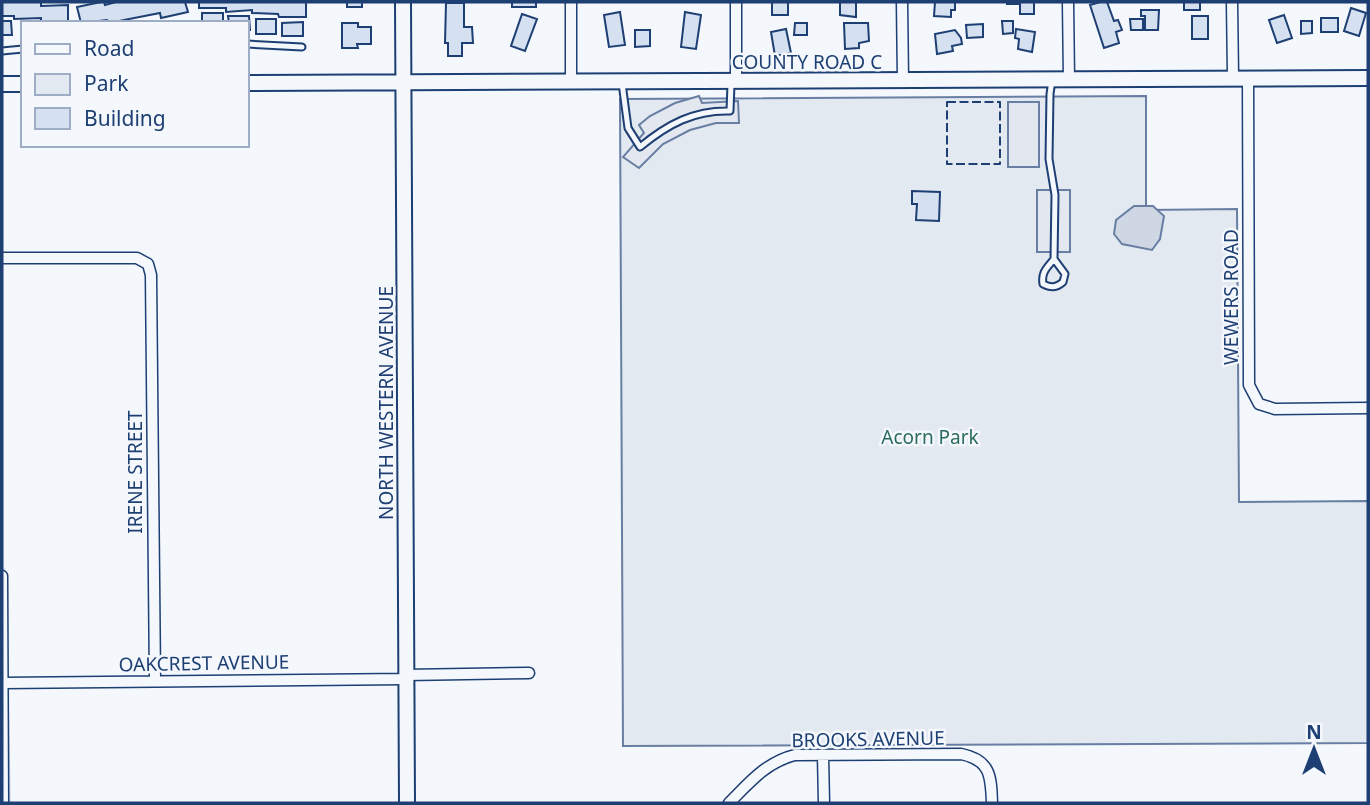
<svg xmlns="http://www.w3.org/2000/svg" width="1370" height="805" font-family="'Noto Sans',sans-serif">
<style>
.green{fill:#e3e9f0;stroke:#687fa3;stroke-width:2}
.parking{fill:#e3e8f0;stroke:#687fa3;stroke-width:2}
.water{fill:#cfd7e4;stroke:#687fa3;stroke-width:2}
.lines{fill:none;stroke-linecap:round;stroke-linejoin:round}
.stream{stroke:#cfd7e4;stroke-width:3.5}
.building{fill:#d5e0f0;stroke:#1d3f73;stroke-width:2}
.lane-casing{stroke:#1d3f73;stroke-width:9}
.street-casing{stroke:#1d3f73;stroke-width:13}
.secondary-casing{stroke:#1d3f73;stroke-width:18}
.lane{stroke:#f4f7fb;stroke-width:5}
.street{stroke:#f4f7fb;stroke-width:10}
.secondary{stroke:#f4f7fb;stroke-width:14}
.fence{stroke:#1d3f73;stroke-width:2;stroke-dasharray:9 3.5;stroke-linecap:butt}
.labels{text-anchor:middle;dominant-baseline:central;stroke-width:5;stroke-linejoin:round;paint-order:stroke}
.street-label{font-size:19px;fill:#1d3f73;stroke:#f4f7fb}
.park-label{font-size:19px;fill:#2c6c60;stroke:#f4f7fb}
</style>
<rect width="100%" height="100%" fill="#f4f7fb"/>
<path class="green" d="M1146 96V210L1237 209 1239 502 1368 501V743L623 746 620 99Z"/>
<path class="parking" d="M699 96 702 103 738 101 739 123H716L690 130 663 144 639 168 623 157 644 133 639 125 650 116 675 103Z
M1008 102H1039V167H1008Z
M1037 190H1070V252H1037Z"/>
<path class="water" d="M1134 206H1153L1164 216 1160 239 1152 250 1122 244 1114 234 1116 220Z"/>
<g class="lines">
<path class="stream" d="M2 568 6 573V577
M7 686 9 803"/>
</g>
<path class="building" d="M2 2H41V6L68 5V23H41V18L14 19V16H2Z
M101 2H104L105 5 116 2H185L188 12 161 18 160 13 109 23 107 20 81 23 77 7Z
M199 2H306V17H279L278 14 252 13V10L226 12V8H199Z
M347 2H362V7H347Z
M512 2H536V7H512Z
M772 2H788V15H772Z
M840 2H856V17L840 15Z
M935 2H955V10H951V17L934 16Z
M1007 2H1034V14H1020V4H1007Z
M1100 2H1107L1114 21 1118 20 1122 30 1116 32 1119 43 1104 48 1090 5Z
M1184 2H1200V10H1184Z
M446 3H464V27H472L473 43H462V56H448V43H445Z
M1351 8 1366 13 1359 36 1344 31Z
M1141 10H1159L1158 30H1145V16H1141Z
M620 12 625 45 609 47 604 15Z
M685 12 701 15 696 49 681 47Z
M202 13H223V23H202Z
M522 14 537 19 525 51 511 46Z
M1284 15 1292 38 1277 43 1269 20Z
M228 16H249L250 30H247V23H229Z
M1192 16H1208V39H1192Z
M1321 18H1338V32H1321Z
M256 19H276V34H256Z
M1130 19H1143V30H1131Z
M2 21H11L12 35H2Z
M1002 21H1013V33L1003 34Z
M1301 21H1312V33L1301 34Z
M303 22V36H282V23Z
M342 23H358V27H371V44H357L358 48H342Z
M795 23H807V35H794Z
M844 23H868L869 41 859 43V48L845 49Z
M983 24V37L967 38 966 25Z
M786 29 791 53 775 56 771 32Z
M1016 29 1035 32 1032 52 1018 49 1019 39 1015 38Z
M635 30H650V46L635 47Z
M955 30 961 38 962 44 952 46 953 51 937 54 935 34Z
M912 191 940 192 939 221 916 220 917 204H912Z"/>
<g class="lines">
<defs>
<path id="lane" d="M247 44 302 47
M2 51 23 49
M1052 80 1050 94 1049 159 1055 195 1054 259C1047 268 1041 272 1043 284 1051 288 1056 288 1063 282L1065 274 1054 259
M622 83 628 128 640 147C668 124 694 110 730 111L731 84"/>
<path id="street" d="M571 2V83
M736 2V82
M902 2 903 81
M1068 2 1069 80
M1232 2 1233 77
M1248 77 1249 385 1259 404 1275 409 1368 408
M2 258H137L148 264 151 275 155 681
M2 576 3 803
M406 675 529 673
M3 683 406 679
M823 755 824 803
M729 803C749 783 766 762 795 755L961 754C991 760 991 777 992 803"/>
<path id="secondary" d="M403 2 407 803
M247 83 1368 78
M2 84H23"/>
</defs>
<use href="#lane" class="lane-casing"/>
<use href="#street" class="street-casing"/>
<use href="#secondary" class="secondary-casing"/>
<use href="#lane" class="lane"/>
<use href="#street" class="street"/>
<use href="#secondary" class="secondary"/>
<path class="fence" d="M947 102H1000V164H947Z"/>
</g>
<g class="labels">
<g class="street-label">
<text x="807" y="62">COUNTY ROAD C</text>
<text transform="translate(1231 297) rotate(-90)">WEWERS ROAD</text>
<text transform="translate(386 403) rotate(-90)">NORTH WESTERN AVENUE</text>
<text transform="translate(135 472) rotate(-90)">IRENE STREET</text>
<text transform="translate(204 663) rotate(-1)">OAKCREST AVENUE</text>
<text transform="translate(868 739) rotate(-1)">BROOKS AVENUE</text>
</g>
<g class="park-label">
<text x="930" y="437">Acorn Park</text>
</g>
</g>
<rect width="1370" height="805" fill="none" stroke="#1d3f73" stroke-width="7"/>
<rect x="21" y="21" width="228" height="126" fill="#f4f7fb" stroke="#9eadc5" stroke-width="2"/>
<rect x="35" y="44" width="35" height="10" fill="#f4f7fb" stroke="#9eadc5" stroke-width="2"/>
<text x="84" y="56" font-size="21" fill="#1d3f73">Road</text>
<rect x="35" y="74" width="35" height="21" fill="#e3e9f0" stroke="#9eadc5" stroke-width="2"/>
<text x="84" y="91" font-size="21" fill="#1d3f73">Park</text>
<rect x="35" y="108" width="35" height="21" fill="#d5e0f0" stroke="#9eadc5" stroke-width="2"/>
<text x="84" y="126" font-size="21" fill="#1d3f73">Building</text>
<g transform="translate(1314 749)" stroke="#f4f7fb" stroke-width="5" paint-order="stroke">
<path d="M0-5L12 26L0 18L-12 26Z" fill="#1d3f73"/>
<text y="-10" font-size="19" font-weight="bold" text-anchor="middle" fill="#1d3f73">N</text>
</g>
</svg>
